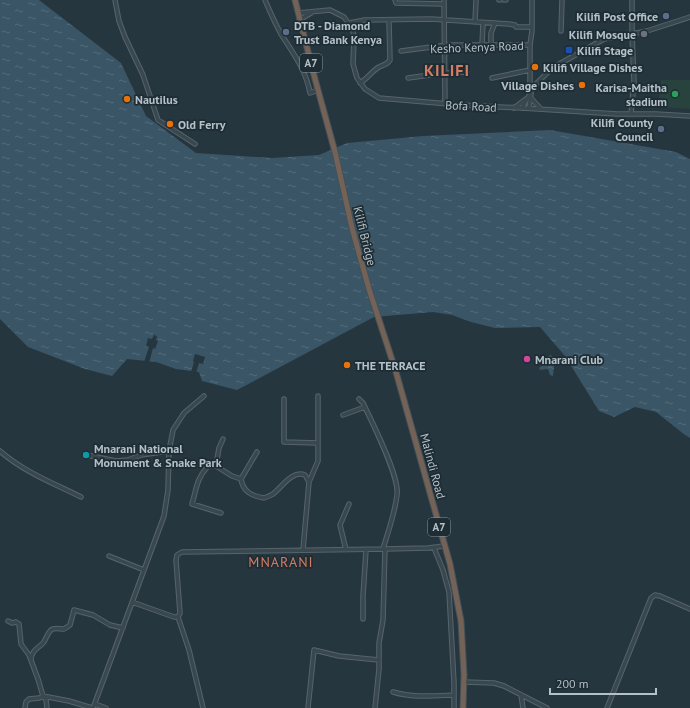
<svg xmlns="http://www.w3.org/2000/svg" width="690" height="708" font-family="'PT Sans',sans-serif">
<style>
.park{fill:#28423e}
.water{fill:url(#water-ripples)}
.pier{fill:#25363f}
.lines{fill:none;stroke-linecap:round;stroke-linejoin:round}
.minor-casing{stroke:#57646c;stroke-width:5.5}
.highway-casing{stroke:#445159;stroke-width:7}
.minor{stroke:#39474f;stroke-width:3.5}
.highway{stroke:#756256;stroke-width:5}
.service-dot{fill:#5c6f8a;stroke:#1e2c34;stroke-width:1.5}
.worship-dot{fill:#6b7280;stroke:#1e2c34;stroke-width:1.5}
.transit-dot{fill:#1a4fb4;stroke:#1e2c34;stroke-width:1.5}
.food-dot{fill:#e8710a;stroke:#1e2c34;stroke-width:1.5}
.leisure-dot{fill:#2e9e5b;stroke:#1e2c34;stroke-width:1.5}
.hotel-dot{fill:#d1479c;stroke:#1e2c34;stroke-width:1.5}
.culture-dot{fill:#0f9aa8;stroke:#1e2c34;stroke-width:1.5}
.labels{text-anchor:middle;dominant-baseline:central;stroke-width:3.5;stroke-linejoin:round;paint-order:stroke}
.shield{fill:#1e2c34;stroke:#88949c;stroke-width:1}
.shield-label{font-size:11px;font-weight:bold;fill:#b5c1c9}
.poi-label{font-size:12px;font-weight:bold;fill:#b5c1c9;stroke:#1e2c34;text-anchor:start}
.street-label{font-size:12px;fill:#b5c1c9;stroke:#1e2c34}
.quarter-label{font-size:14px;letter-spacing:1px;fill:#d47d65;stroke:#1e2c34}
.district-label{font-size:16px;font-weight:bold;letter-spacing:1px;fill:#d47d65;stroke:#1e2c34}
</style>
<defs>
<pattern id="water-ripples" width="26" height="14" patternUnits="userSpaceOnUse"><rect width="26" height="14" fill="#395566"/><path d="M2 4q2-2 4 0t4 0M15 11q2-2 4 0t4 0" fill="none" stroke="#536c7b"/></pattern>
</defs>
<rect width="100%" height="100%" fill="#25363f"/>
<path class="park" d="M661 80H690V109L658 107Z"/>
<path class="water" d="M0 0H39L121 63 146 116 196 153 272 158 319 155 347 143 423 136 550 130 676 152 690 159V438L685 435 656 412 635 407 614 417 599 411 565 356 540 327 495 328 471 322 452 315 433 312 374 317 237 390 202 381 199 372 176 369 156 362 127 359 112 376 85 369 28 347 0 319Z
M550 355 555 358 556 362 554 367 553 376 550 375 548 369 540 370 539 368C544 365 543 360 550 355Z"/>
<path class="pier" d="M154 335 157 336 156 340 158 341 155 349 153 348 149 363 144 362 149 347 146 346 148 338 152 339Z
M195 354 205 357 203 364 199 363 196 373 191 372 194 362 193 361Z"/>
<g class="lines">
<defs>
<path id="minor" d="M115 0 119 21 125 37 143 75 158 120 195 144
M265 0C270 12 275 23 281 34 293 53 306 70 310 93L318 90
M395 0 396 3 444 4
M444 0 445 104
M499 0H500
M504 0H506
M298 13 330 10 344 17 353 30 354 39 353 64 357 78 365 89 379 98 461 105 522 108 617 114H656L690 116
M299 20 311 13
M475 22 476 0
M349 23 365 20 431 19 509 24 515 25 516 27H532
M561 31 562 0
M482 45 483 23
M491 45V33L495 23
M401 51 447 45H530
M408 78 445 73 467 72
M492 78 530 70
M360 83C367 79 372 71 379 67 383 65 387 65 390 60L389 21
M530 92V45L532 31V0
M530 97 541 109
M514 108 526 99
M522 108 535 85 546 74 554 67 604 39 647 31 690 17
M529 108 531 94
M631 114 634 81 632 34V0
M284 399V442L318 443
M359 399 363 403C372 422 400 477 397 495 395 513 388 532 383 549
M343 415 365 407
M223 439 219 448 216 466 232 476 241 479C243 492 252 496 264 498 267 497 270 496 273 494 282 487 292 470 305 475L309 482 303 550
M0 451C24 472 53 483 81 497
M87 455 116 461 128 460 141 455 169 451
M216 466H208C196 480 197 487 192 504L221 513
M241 479 257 452
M309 482 318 461V396
M434 548 443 570 449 592 454 683V708
M346 550 340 525 349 504
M109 556 144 570
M132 602 174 617H178L180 613 176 560 177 555 182 552 385 549 428 548 444 546
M178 617 189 650 203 708
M363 619V596L366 550
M8 621 12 623 16 622 19 624 21 644 29 655 38 679 43 696 69 701 92 708
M31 660C32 649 37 650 44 642 46 638 48 633 51 630 54 627 60 629 64 629L70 625 74 610 93 615 110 625 123 628
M464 682 494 683 504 686 547 708
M393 692C413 698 433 696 454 695
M521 695 523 708
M95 704 106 708
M25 708 26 702 29 699 39 698 43 696 46 700 47 708
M93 708 164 516 168 490 169 451 173 430 184 413 204 396
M308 708 314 650 339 656 379 660
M375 708 379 669V643L383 620 385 549
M607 708 651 598 655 595 660 596 690 609"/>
<path id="highway" d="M295 0 315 79 335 152 352 228 369 289 396 372 450 564 461 621 464 675 463 708"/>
</defs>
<use href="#minor" class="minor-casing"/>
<use href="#highway" class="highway-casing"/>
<use href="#minor" class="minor"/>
<use href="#highway" class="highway"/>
</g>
<g class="service-dot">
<circle cx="666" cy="16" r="4"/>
<circle cx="286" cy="32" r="4"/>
<circle cx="661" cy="129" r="4"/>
</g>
<circle class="worship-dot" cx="644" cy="34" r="4"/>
<rect class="transit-dot" x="565" y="46" width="8" height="8" rx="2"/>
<g class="food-dot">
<circle cx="535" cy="67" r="4"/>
<circle cx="582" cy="85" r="4"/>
<circle cx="127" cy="99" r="4"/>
<circle cx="170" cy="124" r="4"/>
<circle cx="347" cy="365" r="4"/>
</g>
<circle class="leisure-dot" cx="675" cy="94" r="4"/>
<circle class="hotel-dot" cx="527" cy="359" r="4"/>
<circle class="culture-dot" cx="86" cy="455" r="4"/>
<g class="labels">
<g class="shield">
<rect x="300" y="54" width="22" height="18" rx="3"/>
<rect x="428" y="518" width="22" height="18" rx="3"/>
</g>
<g class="shield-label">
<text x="311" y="63">A7</text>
<text x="439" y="527">A7</text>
</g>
<g class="poi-label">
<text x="658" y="16" text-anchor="end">Kilifi Post Office</text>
<text x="294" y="25">DTB - Diamond<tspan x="294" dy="14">Trust Bank Kenya</tspan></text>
<text x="636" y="34" text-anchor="end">Kilifi Mosque</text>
<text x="577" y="50">Kilifi Stage</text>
<text x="543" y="67">Kilifi Village Dishes</text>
<text x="574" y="85" text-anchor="end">Village Dishes</text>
<text x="667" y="87" text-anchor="end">Karisa-Maitha<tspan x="667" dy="14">stadium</tspan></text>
<text x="135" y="99">Nautilus</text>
<text x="653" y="122" text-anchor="end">Kilifi County<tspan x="653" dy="14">Council</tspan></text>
<text x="178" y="124">Old Ferry</text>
<text x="535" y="359">Mnarani Club</text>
<text x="355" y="365">THE TERRACE</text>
<text x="94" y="448">Mnarani National<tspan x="94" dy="14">Monument &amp; Snake Park</tspan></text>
</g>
<g class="street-label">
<text transform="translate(477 47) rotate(-2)">Kesho Kenya Road</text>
<text transform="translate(471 106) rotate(3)">Bofa Road</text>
<text transform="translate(365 236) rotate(76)">Kilifi Bridge</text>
<text transform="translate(433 466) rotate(75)">Malindi Road</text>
</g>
<g class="quarter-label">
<text x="281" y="562">MNARANI</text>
</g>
<g class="district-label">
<text x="447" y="70">KILIFI</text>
</g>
</g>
<path d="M550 688v6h106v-6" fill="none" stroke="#b5c1c9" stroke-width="2"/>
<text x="556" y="688" font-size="12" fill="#b5c1c9" stroke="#1e2c34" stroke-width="3" paint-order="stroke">200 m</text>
</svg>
